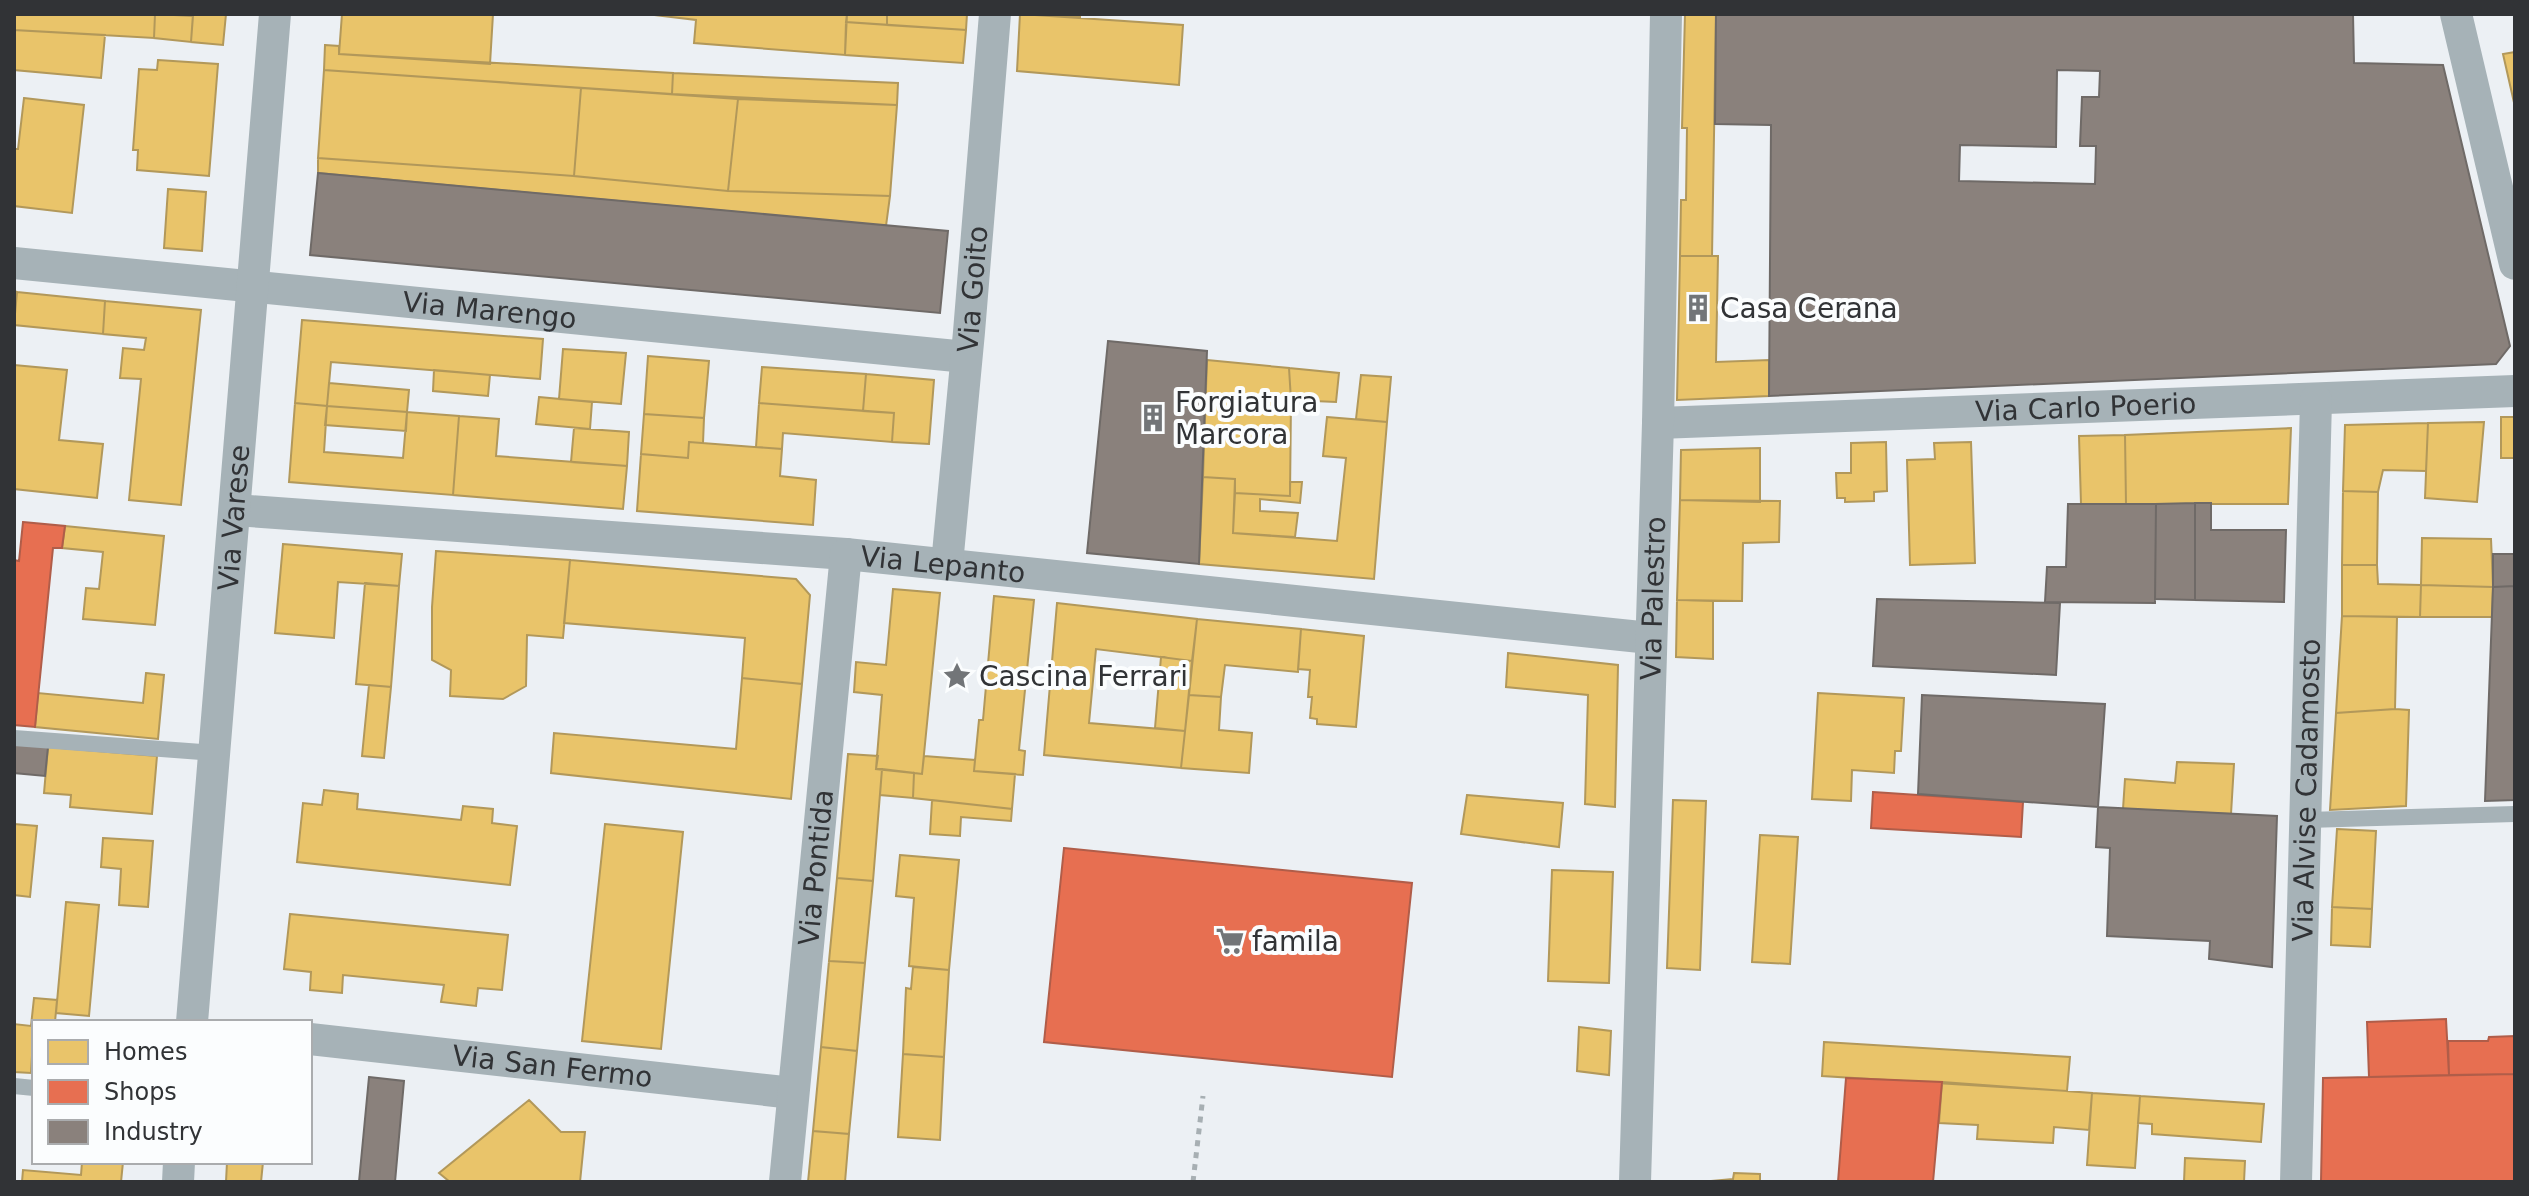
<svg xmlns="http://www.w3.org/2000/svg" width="2529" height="1196" font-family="'DejaVu Sans',sans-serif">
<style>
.homes{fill:#e9c46a;stroke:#b2985a;stroke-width:2}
.shops{fill:#e76f51;stroke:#b05d49;stroke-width:2}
.industry{fill:#8a817c;stroke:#6f6a67;stroke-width:2;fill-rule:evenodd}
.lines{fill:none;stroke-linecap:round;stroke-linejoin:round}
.path{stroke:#a7afb3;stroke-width:5;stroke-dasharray:6 6;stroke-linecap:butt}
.lane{stroke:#a6b2b7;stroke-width:16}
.street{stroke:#a6b2b7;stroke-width:32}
.labels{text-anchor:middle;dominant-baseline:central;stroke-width:8;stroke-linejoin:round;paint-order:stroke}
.street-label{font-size:28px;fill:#313336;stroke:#fbfdfe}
.poi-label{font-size:28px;fill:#313336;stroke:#fbfdfe;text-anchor:start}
</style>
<rect width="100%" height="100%" fill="#ecf0f4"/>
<path class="homes" d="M14 14H155L154 38 14 30Z
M155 14 193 16 191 42 154 38Z
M193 14H226L223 45 191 42Z
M342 14H493L490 64 339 54Z
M646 14H847L845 55 694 43 696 20Z
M847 14H887V25L846 22Z
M887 14H967L966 30 887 25Z
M1020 14 1183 25 1179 85 1017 71Z
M1031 14H1080V17Z
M1685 14H1716L1712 256H1680L1681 200H1686L1687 128H1682Z
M846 22 966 30 963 63 845 55Z
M14 30 105 35 101 78 14 70Z
M325 45 339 46V54L673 73 672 94 324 70Z
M2515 52V107L2503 54Z
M158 60 218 64 209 176 137 170 138 150H133L139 69 157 70Z
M324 70 581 88 574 176 318 158Z
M673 73 898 83 897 105 672 94Z
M581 88 738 99 728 191 574 176Z
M24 98 84 105 72 213 14 206V149H18Z
M738 99 897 105 890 196 728 191Z
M318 158 574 176 728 191 890 196 886 226 318 173Z
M168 189 206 192 202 251 164 248Z
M1680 256H1718L1716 362 1769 360V396L1677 400Z
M14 291 17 292 14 325Z
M17 292 105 301 103 334 14 325Z
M105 301 201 310 181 505 129 500 141 379 120 378 123 348 144 350 146 338 103 334Z
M302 320 543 339 540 379 331 362 327 406 295 403Z
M563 349 626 353 621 404 559 399Z
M648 356 709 361 704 418 644 414Z
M1207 360 1289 368 1291 400 1290 496 1235 493V479L1203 477Z
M14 365 67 370 59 440 103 444 97 498 14 489Z
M762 367 866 374 863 411 759 403Z
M1289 368 1339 373 1336 402 1291 400Z
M434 370 490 375 488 396 433 391Z
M866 374 934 380 929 444 892 442 894 413 863 411Z
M1361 375 1391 377 1387 422 1356 419Z
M329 383 409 390 407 412 327 406Z
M539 397 592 402 590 429 536 424Z
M295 403 327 406 324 452 403 458 407 412 459 416 453 495 289 482Z
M759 403 894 413 892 442 783 433 782 449 756 447Z
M327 406 407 412 406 431 325 425Z
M644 414 704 418 703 443 689 442 688 458 641 454Z
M459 416 499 419 496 456 627 466 623 509 453 495Z
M1327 417 1387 422 1374 579 1199 564 1203 477 1235 479 1233 533 1337 541 1346 458 1323 456Z
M2501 417H2515V458H2501Z
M2484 422 2477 502 2425 498 2428 423Z
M2428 423 2426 471 2383 470 2378 492 2343 491 2345 425Z
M574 428 629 432 627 466 571 462Z
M2291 428 2288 504H2126L2125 435Z
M2125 435 2126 504H2081L2079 436Z
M689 442 782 449 780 476 816 480 813 525 637 511 641 454 688 458Z
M1886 442 1887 491 1874 492V501L1845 502V498H1837L1836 473H1851V443Z
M1971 442 1975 563 1910 565 1907 460 1935 459 1934 443Z
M1760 448V502L1680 500 1681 450Z
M1290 482H1302L1300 503 1260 499V511L1298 513 1295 537 1233 533 1235 493 1290 496Z
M2343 491 2378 492 2377 565H2342Z
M1680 500 1780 501 1779 542 1743 543 1742 601 1677 600Z
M65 526 164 536 155 625 83 619 86 588 99 589 103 552 62 548Z
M2422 538 2491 539 2493 587 2421 585Z
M283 544 402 554 399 586 338 582 334 638 275 633Z
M436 551 570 560 563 638 527 635 526 686 503 699 450 696 451 670 432 660V607Z
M570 560 796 579 810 595 802 684 742 678 745 638 564 623Z
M2342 565H2377L2378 584 2421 585 2420 617 2342 616Z
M365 583 399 586 391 687 356 684Z
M2421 585 2493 587 2492 617H2420Z
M893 589 940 593 922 774 876 769 882 695 854 692 856 662 886 665Z
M994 596 1034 600 1019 750 1025 751 1023 775 974 771 979 720H983Z
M1677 600 1713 601V659L1676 657Z
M1057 603 1197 619 1192 661 1096 649 1089 723 1185 731 1181 768 1044 755Z
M2342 616 2397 617 2395 709 2336 713Z
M1197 619 1301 629 1298 672 1225 665 1221 697 1189 695Z
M1301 629 1364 636 1356 727 1317 724V719L1310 718 1312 697H1308L1310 670 1298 669Z
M1508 653 1618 665 1615 807 1585 804 1588 695 1506 687Z
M1161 657 1192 661 1185 731 1155 728Z
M146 673 164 675 158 739 35 727 38 693 143 703Z
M742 678 802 684 791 799 551 773 554 733 736 749Z
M369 685 391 687 384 758 362 756Z
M1818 693 1904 698 1901 751H1895L1894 773 1852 770 1851 801 1812 799Z
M1189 695 1221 697 1219 730 1252 733 1249 773 1181 768Z
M2395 709 2409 710 2406 806 2330 810 2336 713Z
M48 747 157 756 152 814 70 807 71 795 44 793Z
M848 754 878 756 876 769H882L873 881 837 878Z
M924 756 975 760 974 771 1015 774 1012 809 913 798 914 773 922 774Z
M2177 762 2234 764 2231 814 2123 809 2125 779 2175 783Z
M882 769 914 773 913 798 880 795Z
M324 790 358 794 357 809 461 820 463 806 493 809 492 823 517 826 510 885 297 862 303 803 322 805Z
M1467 795 1563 803 1559 847 1461 834Z
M932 800 1012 809 1011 821 961 817 960 836 930 834Z
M1673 800 1706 801 1700 970 1667 968Z
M14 824 37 826 30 897 14 895Z
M605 824 683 832 661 1049 582 1041Z
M2337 829 2376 831 2372 909 2332 907Z
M1760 835 1798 837 1790 964 1752 962Z
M103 838 153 841 148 907 119 905 121 869 101 867Z
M900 855 959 860 949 970 909 966 914 898 896 896Z
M1552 870 1613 872 1609 983 1548 981Z
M837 878 873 881 865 963 829 961Z
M66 902 99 905 89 1016 56 1013Z
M2332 907 2372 909 2370 947 2331 945Z
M290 914 508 935 502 990 478 988 476 1006 441 1002 444 985 343 975 342 993 310 990 311 972 284 969Z
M829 961 865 963 857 1051 821 1047Z
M913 967 949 970 944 1057 903 1054 906 988 911 989Z
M34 998 57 1000 55 1022H34L31 1073 14 1072V1024L31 1026Z
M1579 1027 1611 1031 1609 1075 1577 1071Z
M1824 1042 2070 1057 2067 1091 1822 1076Z
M821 1047 857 1051 849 1134 813 1131Z
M903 1054 944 1057 940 1140 898 1137Z
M1942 1082 2092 1093 2089 1130 2054 1127 2053 1143 1977 1139 1978 1125 1939 1123Z
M2092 1093 2140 1096 2135 1168 2087 1165Z
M2140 1096 2264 1104 2261 1142 2152 1134V1124L2138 1123Z
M529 1100 561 1132H585L580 1182H450L439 1173Z
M813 1131 849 1134 845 1182H808Z
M2185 1158 2245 1161 2244 1182H2184Z
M82 1162H123L121 1182H22L23 1170 81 1175Z
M227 1162H263L261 1182H226Z
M1734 1173 1760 1174V1182H1700L1733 1179Z"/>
<path class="shops" d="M23 522 65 526 62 548H53L35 727 14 725V560L19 561Z
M1873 792 2023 802 2021 837 1871 828Z
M1064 848 1412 883 1392 1077 1044 1042Z
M2446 1019 2449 1075 2369 1077 2367 1022Z
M2515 1036V1074L2449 1075 2448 1041H2488L2489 1037Z
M2515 1074V1182H2321L2323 1078Z
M1846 1078 1942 1082 1933 1182H1838Z"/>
<path class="industry" d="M1716 14H2353L2354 63 2443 65 2510 346 2496 364 1769 396 1771 125 1715 124ZM2057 70 2100 71 2099 97H2082L2080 146H2096L2095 184 1959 181 1960 145 2056 147Z
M318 173 948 231 940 313 310 255Z
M1108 341 1207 351 1199 564 1087 553Z
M2195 503H2211V530H2286L2284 602 2195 600Z
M2195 503V600L2155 599 2156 504Z
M2068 504H2156L2155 603 2045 602 2047 567H2066Z
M2493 554H2515V586L2493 587Z
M2515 586V800L2485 801 2493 587Z
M1877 599 2060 603 2056 675 1873 666Z
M1922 695 2105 704 2098 807 1918 794Z
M14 744 48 747 45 776 14 773Z
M2098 807 2277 816 2272 967 2209 959 2210 941 2107 936 2110 848 2096 847Z
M369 1077 404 1081 395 1182H359Z"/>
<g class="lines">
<path class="path" d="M1193 1182 1203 1096"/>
<path class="lane" d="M14 738 215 753
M2307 820 2515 814
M14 1086 34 1088"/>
<g class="street">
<path d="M2456 14 2515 264"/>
<path id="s1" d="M14 263 966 357"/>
<path id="s2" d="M1658 423 2515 391"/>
<path id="s3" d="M235 510 846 554 1650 638"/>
<path id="s4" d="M947 564 969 332 995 14"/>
<path id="s5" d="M192 1022 275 14"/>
<path id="s6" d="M310 1039 793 1093"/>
<path d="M178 1182 179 1162"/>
<path id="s7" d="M785 1182 846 554"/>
<path id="s8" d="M1635 1182 1658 423 1666 14"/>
<path id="s9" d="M2296 1182 2316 400"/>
</g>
</g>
<defs>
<symbol id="building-bare" viewBox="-9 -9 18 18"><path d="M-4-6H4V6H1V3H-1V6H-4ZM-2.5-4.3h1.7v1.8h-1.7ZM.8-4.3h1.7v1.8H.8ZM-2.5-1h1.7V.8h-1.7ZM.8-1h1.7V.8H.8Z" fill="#727578" stroke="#fbfdfe" stroke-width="2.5" paint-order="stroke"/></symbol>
<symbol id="sight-bare" viewBox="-9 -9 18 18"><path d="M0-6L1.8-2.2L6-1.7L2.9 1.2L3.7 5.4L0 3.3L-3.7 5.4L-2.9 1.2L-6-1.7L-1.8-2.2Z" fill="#727578" stroke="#fbfdfe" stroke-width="2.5" paint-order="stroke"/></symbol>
<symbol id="supermarket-bare" viewBox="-9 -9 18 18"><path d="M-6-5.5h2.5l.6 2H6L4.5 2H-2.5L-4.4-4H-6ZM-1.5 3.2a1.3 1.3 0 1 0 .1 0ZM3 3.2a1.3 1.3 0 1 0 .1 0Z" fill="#727578" stroke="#fbfdfe" stroke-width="2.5" paint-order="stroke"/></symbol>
</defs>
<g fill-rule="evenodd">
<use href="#building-bare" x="1678" y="288" width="40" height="40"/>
<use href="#building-bare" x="1133" y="398" width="40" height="40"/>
<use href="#sight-bare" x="937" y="656" width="40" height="40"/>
<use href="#supermarket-bare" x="1210" y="921" width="40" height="40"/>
</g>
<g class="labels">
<g class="street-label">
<text stroke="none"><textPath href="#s4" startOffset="276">Via Goito</textPath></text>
<text stroke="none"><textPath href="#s1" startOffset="478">Via Marengo</textPath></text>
<text stroke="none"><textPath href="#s2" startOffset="428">Via Carlo Poerio</textPath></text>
<text stroke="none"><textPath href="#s5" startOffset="506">Via Varese</textPath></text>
<text stroke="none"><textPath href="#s3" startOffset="710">Via Lepanto</textPath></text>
<text stroke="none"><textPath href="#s8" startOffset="584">Via Palestro</textPath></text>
<text stroke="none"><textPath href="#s9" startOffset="392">Via Alvise Cadamosto</textPath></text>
<text stroke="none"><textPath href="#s7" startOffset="316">Via Pontida</textPath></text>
<text stroke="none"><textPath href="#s6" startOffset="244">Via San Fermo</textPath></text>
</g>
<g class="poi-label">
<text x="1720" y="308">Casa Cerana</text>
<text x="1175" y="402">Forgiatura<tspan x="1175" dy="32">Marcora</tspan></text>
<text x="979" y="676">Cascina Ferrari</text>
<text x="1252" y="941">famila</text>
</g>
</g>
<rect width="2529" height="1196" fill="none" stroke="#313336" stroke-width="32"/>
<rect x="32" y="1020" width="280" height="144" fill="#fbfdfe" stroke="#aaacae" stroke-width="2"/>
<rect x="48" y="1040" width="40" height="24" fill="#e9c46a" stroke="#aaacae" stroke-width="2"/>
<text x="104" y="1060" font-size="24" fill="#313336">Homes</text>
<rect x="48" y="1080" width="40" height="24" fill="#e76f51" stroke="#aaacae" stroke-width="2"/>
<text x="104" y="1100" font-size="24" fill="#313336">Shops</text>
<rect x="48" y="1120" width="40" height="24" fill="#8a817c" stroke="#aaacae" stroke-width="2"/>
<text x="104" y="1140" font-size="24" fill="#313336">Industry</text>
</svg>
